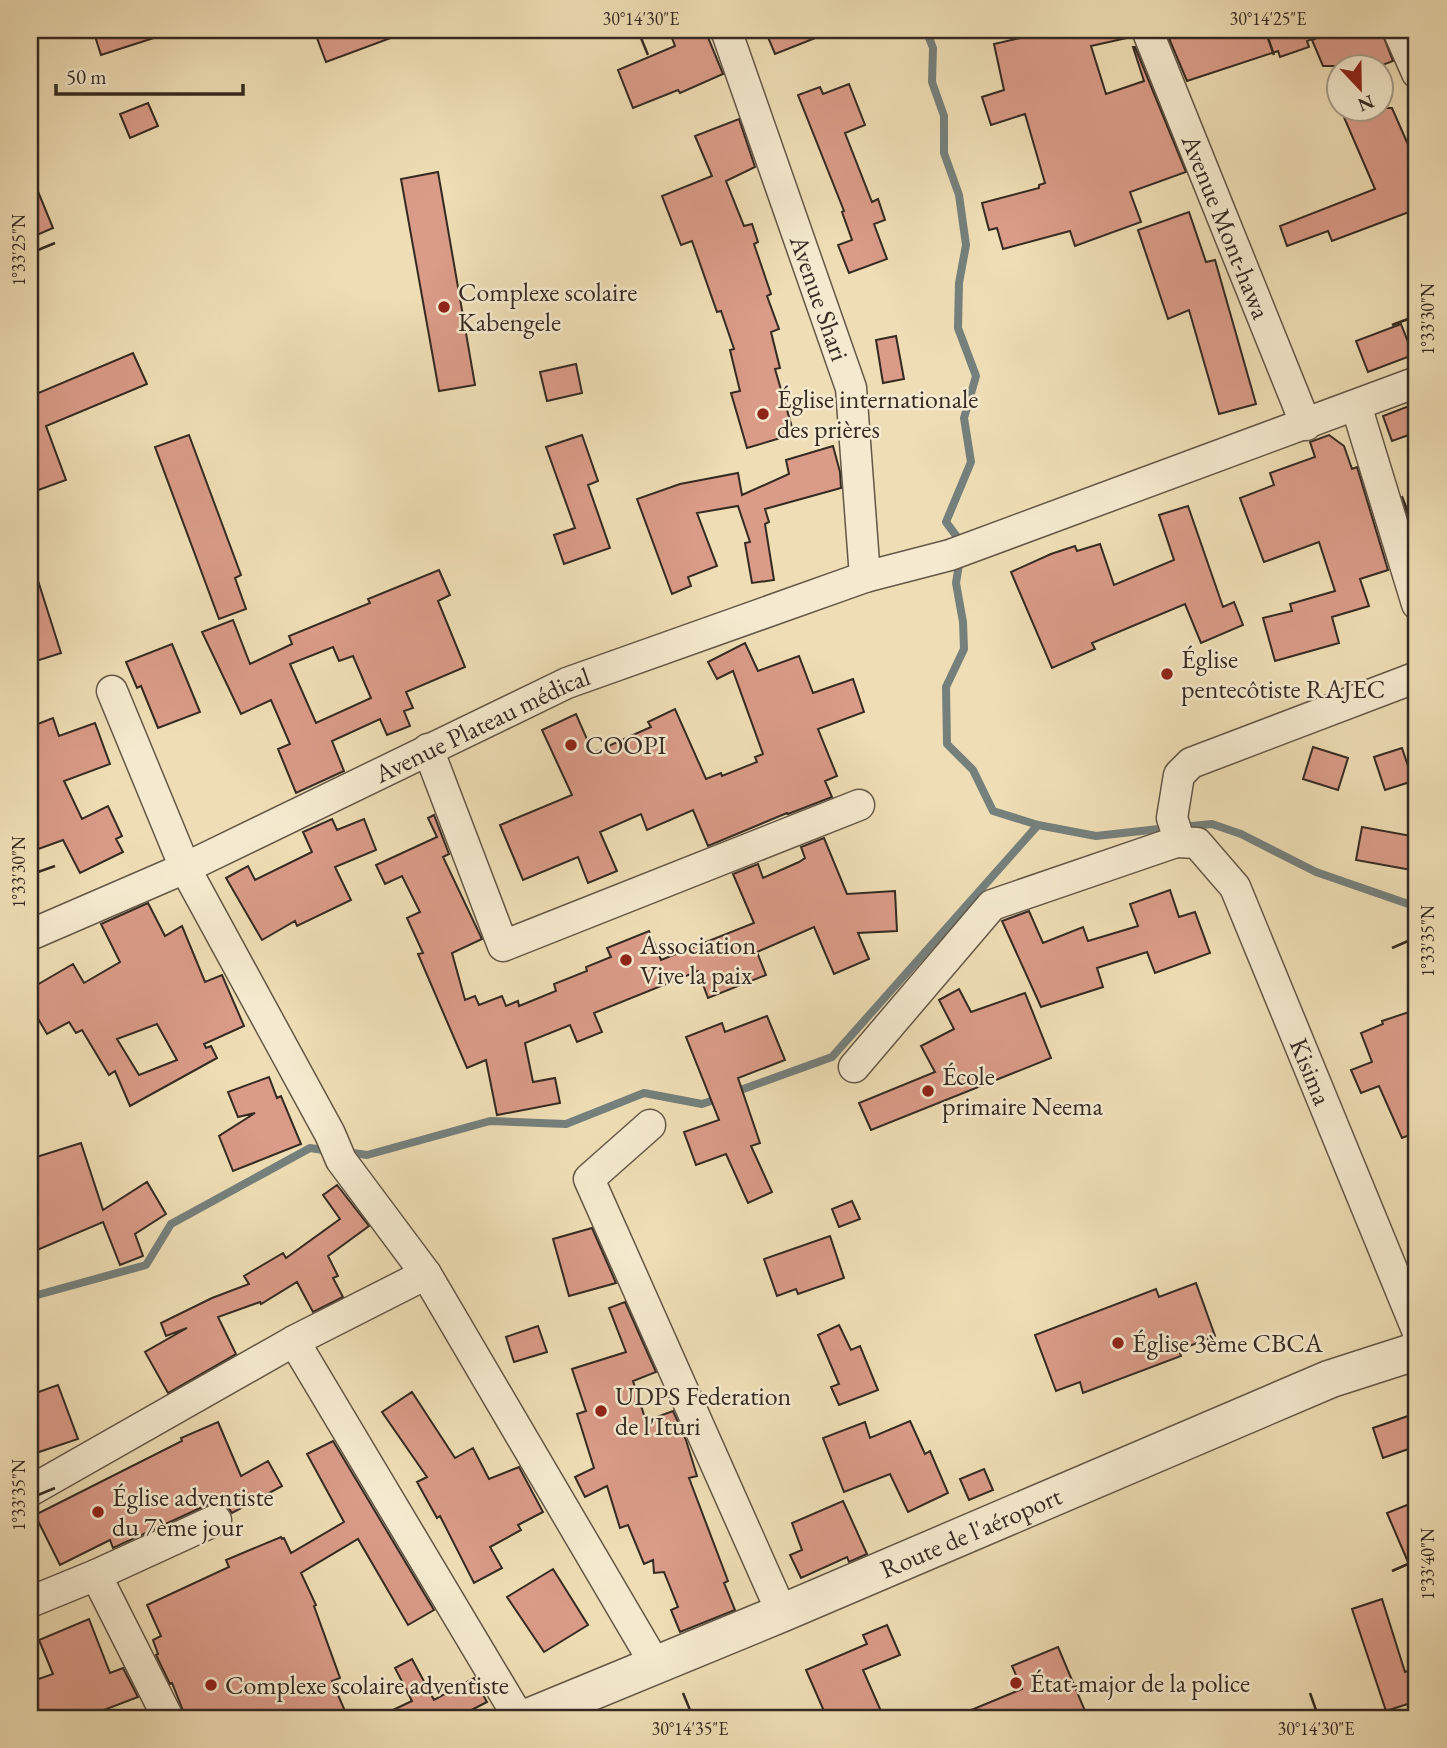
<svg xmlns="http://www.w3.org/2000/svg" width="1447" height="1748" font-family="'EB Garamond',serif">
<style>
.lines{fill:none;stroke-linecap:round;stroke-linejoin:round}
.stream{stroke:#75807d;stroke-width:8}
.building{fill:#da9b88;stroke:#342a22;stroke-width:2;fill-rule:evenodd}
.minor-casing{stroke:#635747;stroke-width:33}
.tertiary-casing{stroke:#635747;stroke-width:40}
.minor{stroke:#f5eacf;stroke-width:30}
.tertiary{stroke:#f5eacf;stroke-width:37}
.ticks{fill:none;stroke:#342a22;stroke-width:2.5}
.poi-dot{fill:#8f2418;stroke:#f5eacf;stroke-width:2.5}
.labels{text-anchor:middle;dominant-baseline:central;stroke-width:5;stroke-linejoin:round;paint-order:stroke}
.street-label{font-size:26px;fill:#342a22;stroke:#f5eacf}
.poi-label{font-size:26px;fill:#342a22;stroke:#f5eacf;text-anchor:start}
.neatline{fill:none;stroke:#342a22;stroke-width:2.5}
.ticks-label{font-size:18px;text-anchor:middle;fill:#342a22}
</style>
<rect width="100%" height="100%" fill="#efdeb5"/>
<filter id="stains"><feTurbulence type="fractalNoise" baseFrequency=".00286" numOctaves="4"/><feColorMatrix values="0 0 0 0 .2 0 0 0 0 .09 0 0 0 0 .02 0 0 0 .5 -.17"/></filter>
<radialGradient id="worn" r=".72"><stop offset=".6" stop-color="#630" stop-opacity="0"/><stop offset="1" stop-color="#630" stop-opacity=".3"/></radialGradient>
<g class="lines">
<path class="stream" d="M926 30 933 48 932 82 944 116V153L959 195 966 245 959 283 958 328 976 376 964 418 971 462 946 522 963 545
M960 558 956 583 963 622 964 649 946 687 947 744 973 770 993 811 1038 825 1096 836 1168 828
M1181 827 1212 824 1241 834 1316 872 1417 907
M732 1093 832 1057 1038 825
M346 1152 367 1155 490 1121 566 1124 644 1093 702 1104 720 1098
M30 1297 146 1265 171 1224 310 1148 330 1151"/>
</g>
<path class="building" d="M93 30H165L166 34 101 55Z
M314 30H406L407 32 326 62Z
M669 30H705L723 74 680 93 678 90 633 108 618 70 675 46Z
M765 30H833V31L775 54Z
M1056 30H1126L1127 38 1091 46 1106 94 1144 81 1133 47H1135L1186 172 1130 192 1141 222 1075 246 1070 231 1003 249 997 228 989 230 982 203 1039 188V185L1045 183 1025 114 991 125 982 97 1004 90 994 44Z
M1187 30H1329L1330 33 1337 30H1381L1393 61 1380 66H1323L1312 40 1329 33 1307 41 1309 47 1280 57 1278 51 1187 81 1168 36Z
M849 84 865 125 845 133 872 202 878 199 885 220 874 224 887 259 849 273 838 245 852 240 842 212 844 211 798 95 820 87 823 94Z
M148 103 158 126 130 138 120 114Z
M1340 108H1392L1417 165V209L1332 241 1328 231 1287 246 1280 226 1375 189Z
M739 119 755 167 726 181 744 226 752 224 758 242 754 244 771 294 767 296 779 329 771 332 780 368 775 369 794 434 747 448 731 393 740 391 730 350 734 349 721 311 717 312 692 241 681 245 662 196 712 176 695 136Z
M30 172 53 228 30 238Z
M438 172 475 385 439 391 401 179Z
M1189 212 1206 262 1215 260 1256 404 1219 414 1189 310 1168 319 1138 230Z
M1401 324 1413 355 1368 372 1356 341Z
M896 336 904 379 883 383 876 340Z
M133 353 147 384 46 426 66 480 30 493V389L32 388 34 395Z
M576 364 582 393 547 401 540 372Z
M1417 403V432L1392 441 1383 416Z
M189 435 241 575 235 578 246 609 219 619 155 447Z
M582 435 598 481 588 485 610 548 564 564 554 535 575 528 546 447Z
M1329 435 1344 446 1352 469 1357 467 1388 570 1360 579 1369 606 1332 617 1339 643 1275 661 1263 618 1292 611 1290 604 1335 591 1319 542 1264 562 1240 498 1274 485 1270 473 1315 457 1310 442Z
M833 446 840 472 841 488 765 509 769 522 765 524 774 580 752 583 745 543 750 542 738 506 697 513 717 566 688 577 691 586 672 594 637 499 680 484 738 473 742 495 789 474 786 460Z
M1402 496 1408 512 1417 508V545Z
M1188 506 1223 607 1234 602 1243 625 1201 643 1185 604 1092 643 1095 649 1052 668 1011 572 1051 554 1075 546 1077 551 1100 544 1114 585 1174 560 1159 515Z
M34 568 61 653 30 663V569Z
M439 570 450 595 438 601 465 667 406 692 413 708 404 711 410 726 387 735 380 719 332 741 344 771 296 793 278 749 290 744 271 700 241 714 202 632 233 620 250 664 292 644 289 636 370 603 368 599ZM333 647 339 661 353 656 371 698 316 723 290 664Z
M745 643 758 671 799 656 813 693 853 679 864 712 818 729 837 776 825 781 832 797 788 814 787 813 708 846 693 810 647 830 641 814 600 832 617 871 588 883 578 857 523 880 500 825 572 795 542 730 576 714 593 753 651 727 648 722 675 709 706 779 721 773 722 776 757 762 755 757 763 754 733 671 717 679 708 662Z
M172 644 200 712 158 728 141 686 137 688 126 662Z
M53 718 59 736 95 723 110 764 64 781 82 819 108 806 122 836 116 839 123 852 80 873 63 840 30 852V727Z
M1313 747 1348 758 1338 790 1303 779Z
M1402 748 1413 781 1385 790 1374 757Z
M434 815 449 854 443 857 482 939 452 953 465 1000 475 996 479 1005 502 996 506 1006 518 1001 519 1006 556 991 554 984 587 971 586 967 611 957 607 948 649 931 661 960 754 923 733 874 758 864 763 878 799 862 805 858 801 847 824 838 847 894 895 891 897 931 858 933 869 959 834 974 814 927 757 952 766 975 708 998 698 971 594 1013 602 1032 577 1042 570 1025 525 1043 533 1082 555 1078 560 1103 497 1115 486 1060 467 1068 418 954 423 953 407 918 420 912 402 876 385 884 376 865 437 837 428 818Z
M332 819 337 830 364 819 376 850 335 867 351 900 297 926 295 921 262 940 226 878 248 866 255 880 312 852 303 832Z
M1362 827 1417 837V871L1356 860Z
M1170 890 1179 917 1195 912 1210 953 1155 973 1147 952 1097 968 1103 987 1041 1007 1002 921 1029 911 1043 943 1083 927 1088 941 1138 926 1130 904Z
M148 903 165 936 182 926 205 982 222 975 244 1026 204 1044 206 1048 211 1046 217 1058 130 1106 115 1071 109 1075 82 1030 76 1033 69 1022 47 1034 30 1005V989L73 964 84 983 120 962 101 924ZM157 1024 177 1060 139 1075 117 1039Z
M959 989 971 1012 1025 993 1051 1058 871 1130 859 1103 935 1072 921 1046 954 1029 939 1000Z
M1409 1012 1417 1036V1132L1402 1138 1379 1086 1361 1093 1351 1070 1372 1062 1361 1033 1383 1024 1382 1021Z
M767 1016 785 1060 738 1078 760 1143 751 1146 772 1192 748 1203 726 1154 696 1165 684 1132 719 1120 686 1037 722 1023 725 1032Z
M269 1077 277 1098 281 1096 301 1144 233 1171 219 1136 255 1113 238 1117 228 1092Z
M81 1143 103 1210 147 1182 166 1214 135 1234 143 1256 120 1265 103 1222 30 1253V1159Z
M337 1185 369 1226 328 1256 338 1276 333 1278 343 1297 313 1312 297 1282 261 1304 260 1302 218 1317 236 1354 168 1393 145 1352 187 1328 166 1336 161 1323 212 1298 249 1284 244 1276 283 1253 286 1258 340 1219 323 1195Z
M852 1201 860 1219 839 1227 832 1209Z
M592 1228 616 1283 569 1296 553 1239Z
M830 1236 844 1278 798 1294 796 1289 777 1296 764 1259Z
M1196 1283 1215 1336 1179 1350 1181 1356 1083 1393 1080 1382 1056 1391 1035 1335 1156 1289 1159 1297Z
M625 1302 656 1372 633 1381 646 1421 673 1411 686 1440 697 1476 689 1478 728 1581 724 1583 735 1610 680 1632 671 1610 678 1607 664 1572 654 1573 653 1560 644 1564 628 1525 620 1528 607 1486 585 1497 575 1477 594 1468 577 1414 586 1411 572 1369 626 1352 609 1308Z
M839 1325 851 1350 860 1346 878 1390 839 1405 831 1387 839 1384 818 1335Z
M538 1326 547 1352 514 1362 506 1337Z
M58 1385 78 1439 30 1455V1395Z
M412 1392 455 1458 473 1448 489 1479 519 1467 543 1512 518 1525 521 1530 490 1547 502 1568 474 1583 440 1516 437 1518 417 1482 427 1477 382 1412Z
M1417 1413V1446L1383 1458 1373 1428Z
M910 1421 925 1454 930 1451 948 1493 908 1512 890 1474 844 1492 823 1438 865 1422 870 1438Z
M218 1422 241 1476 268 1461 282 1486 232 1513 227 1506 218 1503 209 1504 113 1548 110 1540 60 1565 35 1515 182 1441 181 1438Z
M333 1441 434 1610 408 1625 358 1539 301 1573 316 1605 314 1606 340 1678 332 1681 348 1718H186L172 1683 170 1684 156 1655 158 1654 153 1640 161 1636 147 1605 229 1567 226 1560 281 1537 282 1539 284 1538 291 1553 344 1522 307 1454Z
M984 1469 993 1490 969 1500 960 1479Z
M843 1501 867 1554 849 1562 847 1557 801 1578 790 1555 802 1550 792 1523Z
M1417 1501V1583L1387 1513Z
M553 1569 588 1625 544 1652 507 1597Z
M1382 1599 1405 1672 1417 1668V1701L1386 1711 1352 1609Z
M89 1619 110 1673 123 1668 138 1697 83 1718H30V1682L53 1674 39 1640Z
M887 1625 900 1655 863 1670 884 1718H827L806 1670 867 1644 863 1635Z
M1058 1647 1088 1718H952L1022 1689 1012 1666Z
M412 1659 434 1700 474 1678 487 1702 456 1718H376L412 1701 395 1668Z"/>
<g class="lines">
<defs>
<g id="minor">
<path id="s1" d="M726 30 851 388 865 577"/>
<path id="s2" d="M1147 30 1306 425"/>
<path d="M1398 30 1417 73"/>
<path d="M1356 405 1417 604"/>
<path d="M112 691 185 868 330 1134 341 1160 426 1274 655 1664"/>
<path d="M428 749 503 946 859 805"/>
<path d="M1176 842V830L1172 818 1179 775 1191 763 1417 677"/>
<path id="s3" d="M30 935 185 868 567 683 865 577 950 555 1417 382"/>
<path id="s4" d="M854 1067 992 905 1176 842 1197 843 1235 887 1417 1330"/>
<path d="M650 1125 589 1179 782 1613"/>
<path d="M294 1341 519 1718"/>
<path d="M30 1491 294 1341 426 1274"/>
<path d="M96 1575 216 1520"/>
<path d="M30 1602 96 1575 168 1718"/>
</g>
<g id="tertiary">
<path id="s5" d="M527 1718 782 1613 1330 1379 1417 1351"/>
</g>
</defs>
<use href="#minor" class="minor-casing"/>
<use href="#tertiary" class="tertiary-casing"/>
<use href="#minor" class="minor"/>
<use href="#tertiary" class="tertiary"/>
</g>
<path class="ticks" d="M641 38 648 55M1268 38 1274 55M38 250 55 243M1392 325 1408 319M38 872 55 866M1392 948 1408 941M38 1495 55 1488M1392 1571 1408 1564M683 1693 690 1710M1310 1693 1316 1710"/>
<g class="poi-dot">
<circle cx="444" cy="307" r="7"/>
<circle cx="763" cy="414" r="7"/>
<circle cx="1167" cy="674" r="7"/>
<circle cx="571" cy="745" r="7"/>
<circle cx="626" cy="960" r="7"/>
<circle cx="928" cy="1091" r="7"/>
<circle cx="1118" cy="1343" r="7"/>
<circle cx="601" cy="1411" r="7"/>
<circle cx="98" cy="1512" r="7"/>
<circle cx="1016" cy="1683" r="7"/>
<circle cx="211" cy="1685" r="7"/>
</g>
<g class="labels">
<g class="street-label">
<text stroke="none"><textPath href="#s2" startOffset="212">Avenue Mont-hawa</textPath></text>
<text stroke="none"><textPath href="#s1" startOffset="284">Avenue Shari</textPath></text>
<text stroke="none"><textPath href="#s3" startOffset="499">Avenue Plateau médical</textPath></text>
<text stroke="none"><textPath href="#s4" startOffset="686">Kisima</textPath></text>
<text stroke="none"><textPath href="#s5" startOffset="481">Route de l'aéroport</textPath></text>
</g>
<g class="poi-label">
<text x="458" y="292">Complexe scolaire<tspan x="458" dy="30">Kabengele</tspan></text>
<text x="777" y="399">Église internationale<tspan x="777" dy="30">des prières</tspan></text>
<text x="1181" y="659">Église<tspan x="1181" dy="30">pentecôtiste RAJEC</tspan></text>
<text x="585" y="745">COOPI</text>
<text x="640" y="945">Association<tspan x="640" dy="30">Vive la paix</tspan></text>
<text x="942" y="1076">École<tspan x="942" dy="30">primaire Neema</tspan></text>
<text x="1132" y="1343">Église 3ème CBCA</text>
<text x="615" y="1396">UDPS Federation<tspan x="615" dy="30">de l'Ituri</tspan></text>
<text x="112" y="1497">Église adventiste<tspan x="112" dy="30">du 7ème jour</tspan></text>
<text x="1030" y="1683">État-major de la police</text>
<text x="225" y="1685">Complexe scolaire adventiste</text>
</g>
</g>
<rect width="1447" height="1748" fill="none" stroke="#efdeb5" stroke-width="77"/>
<g transform="translate(1360 88) rotate(158)"><circle r="33" fill="#f5eacf" stroke="#a89d8a" stroke-width="2"/>
<path d="M0-5L12 26L0 18L-12 26Z" fill="#8f2418"/>
<text y="-10" font-size="19" font-weight="bold" text-anchor="middle" fill="#342a22">N</text>
</g>
<path d="M56 84v10h187v-10" fill="none" stroke="#342a22" stroke-width="3.5"/>
<text x="66" y="84" font-size="21" fill="#342a22" stroke="#f5eacf" stroke-width="5" paint-order="stroke">50 m</text>
<rect x="38" y="38" width="1370" height="1672" class="neatline"/>
<g class="ticks-label">
<text x="641" y="25">30°14'30"E</text>
<text x="1268" y="25">30°14'25"E</text>
<text transform="translate(19 250) rotate(-90)" y="6">1°33'25"N</text>
<text transform="translate(1428 319) rotate(-90)" y="6">1°33'30"N</text>
<text transform="translate(19 872) rotate(-90)" y="6">1°33'30"N</text>
<text transform="translate(1428 941) rotate(-90)" y="6">1°33'35"N</text>
<text transform="translate(19 1495) rotate(-90)" y="6">1°33'35"N</text>
<text transform="translate(1428 1564) rotate(-90)" y="6">1°33'40"N</text>
<text x="690" y="1735">30°14'35"E</text>
<text x="1316" y="1735">30°14'30"E</text>
</g>
<rect width="100%" height="100%" filter="url(#stains)"/>
<rect width="100%" height="100%" fill="url(#worn)"/>
</svg>
